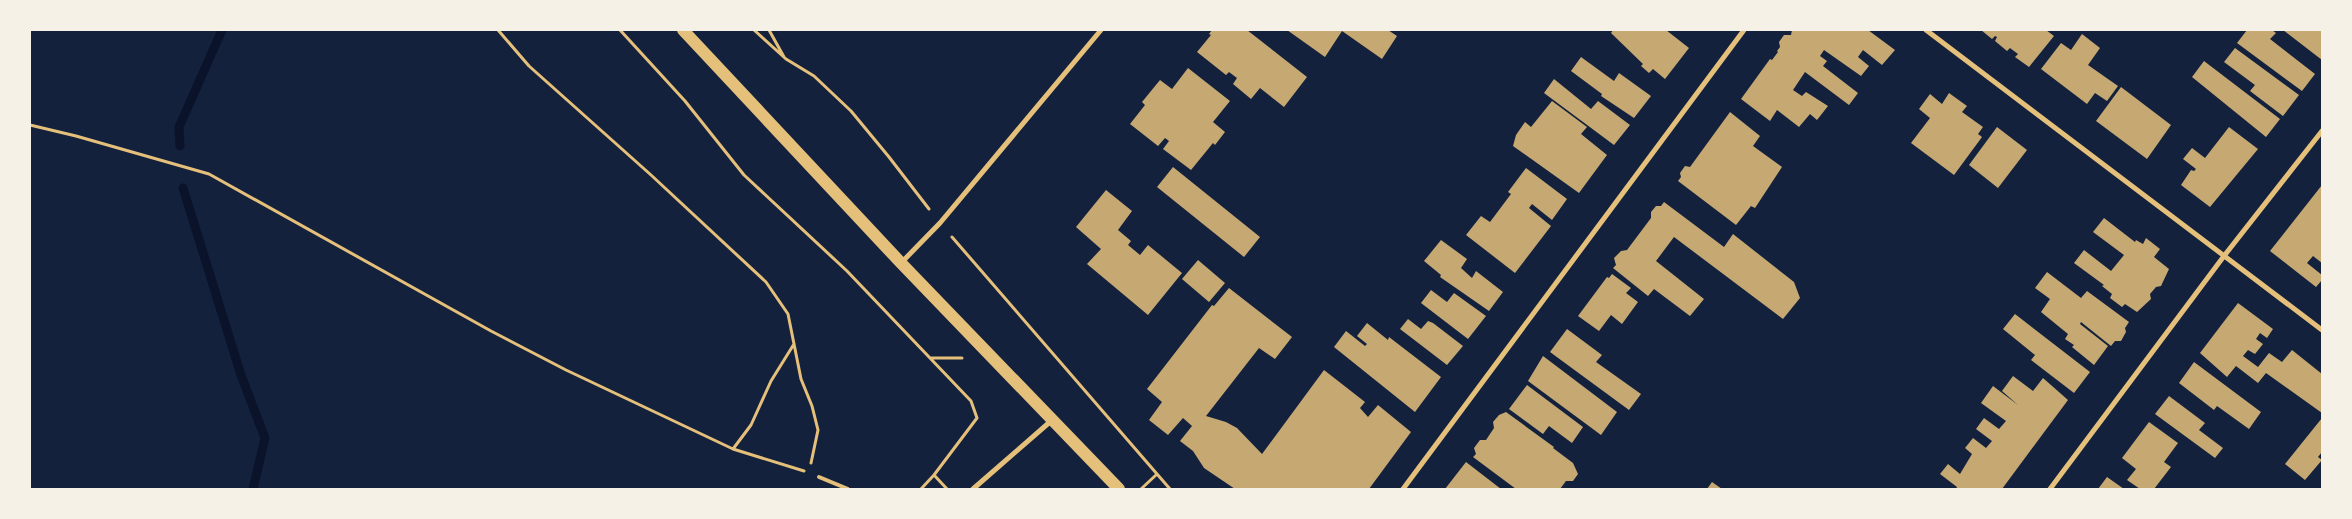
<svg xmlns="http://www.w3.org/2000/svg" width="2352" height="519" font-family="Inter,sans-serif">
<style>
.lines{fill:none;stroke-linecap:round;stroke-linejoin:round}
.stream{stroke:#0b132b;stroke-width:9}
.building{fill:#c6a872}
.path{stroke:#e5c07b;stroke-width:3}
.service{stroke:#e5c07b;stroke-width:4}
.minor{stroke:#e5c07b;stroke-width:5}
.primary{stroke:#e5c07b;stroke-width:12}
</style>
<rect width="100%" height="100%" fill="#14213d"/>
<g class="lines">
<path class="stream" d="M180 146 179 127 222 30
M183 188 241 375 265 438 253 489"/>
</g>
<path class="building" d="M1212 30H1247L1307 77 1284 107 1260 88 1251 99 1233 84 1237 78 1229 72 1226 75 1197 52 1211 35 1209 34Z
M1287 30H1388L1397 36 1382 59 1342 31 1325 57Z
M1613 30H1666L1689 48 1665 79 1653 69 1649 73 1641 66 1643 64 1611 33Z
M1792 30H1868L1895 50 1882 65 1863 50 1858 57 1869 66 1861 76 1824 50 1820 56 1827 61 1823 66 1858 93 1849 105 1805 72 1793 90 1802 96 1806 92 1828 106 1817 120 1810 114 1799 127 1777 110 1770 121 1741 99 1770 59 1772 60 1778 52 1777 51 1780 47 1779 42 1784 35H1791Z
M1981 30H2046L2054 36 2029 67 2015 57 2018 54 2010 48 2007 51 1995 41 1997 37 1995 36 1992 39Z
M2247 30H2272L2276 33 2270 39 2315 74 2302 91 2237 43Z
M2283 30H2322V60Z
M2082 34 2100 48 2088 65 2118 86 2107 101 2095 93 2087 104 2041 69 2061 43 2071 50Z
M2235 48 2299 95 2283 116 2250 91 2255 85 2224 62Z
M1581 57 1614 81 1619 73 1651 96 1634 118 1601 96 1602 94 1571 71Z
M2204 61 2280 119 2266 137 2192 77Z
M1188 68 1230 101 1213 122 1225 132 1215 145 1213 143 1191 170 1163 149 1169 141 1165 138 1158 146 1130 124 1145 105 1142 102 1160 80 1172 89Z
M1554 79 1591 109 1598 101 1630 125 1614 145 1544 93Z
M2121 87 2171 125 2147 159 2096 121Z
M1949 93 1967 106 1962 112 1983 127 1978 134 1982 137 1954 175 1911 143 1930 118 1919 109 1930 94 1942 104Z
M1552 101 1587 127 1581 134 1607 155 1579 193 1513 146 1516 135 1525 122 1531 127Z
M1730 112 1760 136 1753 146 1782 167 1755 208 1751 206 1736 225 1678 181 1681 177 1680 173 1685 166 1690 167Z
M1997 127 2027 150 1998 188 1969 165Z
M2229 127 2258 149 2210 207 2181 185 2191 170 2194 171 2196 169 2183 159 2192 148 2205 158Z
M1173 167 1260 237 1244 257 1157 187Z
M1526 168 1567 199 1552 220 1532 204 1529 208 1551 226 1515 273 1466 235 1481 216 1490 222 1511 194 1508 192Z
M2322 185V263L2313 256 2307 263 2322 275V280L2316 287 2270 251Z
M1106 190 1132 211 1118 230 1131 241 1128 245 1140 255 1148 245 1182 273 1148 315 1087 264 1101 249 1076 227Z
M1664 202 1724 247 1733 234 1794 282 1800 298 1783 319 1674 237 1656 261 1704 299 1690 316 1654 289 1648 296 1613 268 1616 265 1614 258 1621 251 1627 250 1651 218V212L1656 206H1661Z
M2104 218 2135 242 2136 240 2143 244 2146 238 2160 249 2154 257 2169 269 2161 286 2156 287 2150 294 2151 299 2137 312 2125 304 2122 307 2110 298 2112 294 2102 286 2104 285 2074 263 2084 250 2111 271 2124 255 2093 232Z
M1441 240 1467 259 1461 268 1472 278 1476 271 1503 292 1489 311 1440 277 1441 275 1424 261Z
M1198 260 1225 283 1209 302 1182 279Z
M2047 272 2081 298 2087 291 2129 322 2125 328 2126 332 2121 341H2115L2111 346 2081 322 2080 324 2108 346 2094 365 2072 347 2074 345 2065 339 2068 334 2041 312 2050 299 2035 288Z
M1612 274 1631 288 1626 293 1638 302 1622 324 1611 315 1599 331 1578 316 1607 277 1609 278Z
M1229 288 1292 337 1275 359 1259 348 1206 416 1226 422 1237 428 1262 454 1324 370 1365 402 1360 408 1368 417 1378 405 1411 432 1369 489H1235L1204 468 1193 451 1180 441 1192 426 1183 418 1168 435 1149 420 1162 402 1147 389 1212 305 1214 306Z
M1431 290 1447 302 1454 293 1486 316 1468 339 1421 303Z
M2238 303 2273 329 2267 338 2260 333 2256 339 2263 344 2255 354 2248 350 2243 356 2258 367 2269 353 2282 362 2292 350 2322 374V413L2266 373 2258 383 2236 366 2227 377 2200 353Z
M2015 314 2090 372 2074 393 2031 360 2035 355 2003 329Z
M1408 319 1421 329 1428 321 1433 323 1463 346 1447 365 1400 329Z
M1367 323 1388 340 1389 337 1441 377 1415 412 1334 347 1346 331 1365 346 1367 344 1357 336Z
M1567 329 1602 355 1596 362 1641 394 1629 410 1550 352Z
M1543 356 1617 412 1601 435 1528 381Z
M2194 362 2261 412 2249 429 2217 406 2214 410 2179 383Z
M2013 376 2033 391 2043 378 2068 400 2002 489H1956L1957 487 1940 474 1948 464 1960 474 1972 454 1965 448 1973 438 1986 448 1992 441 1976 429 1984 418 1999 429 2006 421 1981 403 1993 386 2018 405 2002 391Z
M1527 385 1583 427 1572 443 1549 426 1543 434 1509 409Z
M2169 396 2205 423 2199 430 2223 448 2215 458 2155 414Z
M1506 412 1554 447 1553 448 1573 463 1578 474 1573 481H1566L1560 489H1516L1473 457 1476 454 1474 448 1480 440H1486L1494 428 1493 422 1499 415Z
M2322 418V452L2318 457 2322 460 2305 480 2285 464Z
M2149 422 2178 443 2164 462 2171 467 2154 489H2140L2127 480 2136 469 2122 458Z
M1466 462 1501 489H1445Z
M2107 477 2124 489H2098Z
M1712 482 1722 489H1707Z"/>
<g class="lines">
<path class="path" d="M498 30 529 66 651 175 766 282 788 314 801 379 812 406 818 430 811 463
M620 30 685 101 744 175 847 271 971 401 977 418 934 475 947 489
M754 30 786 59 814 76 851 111 889 157 929 209
M769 30 784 57
M30 125 76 136 209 174 491 331 566 370 733 449 804 471
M952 237 1170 489
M931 358H962
M733 449 751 425 771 381 794 344
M921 489 934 475
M1141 489 1156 475"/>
<path class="service" d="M819 477 848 489"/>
<path class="minor" d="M1926 30 2322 330
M901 263 940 223 1101 30
M973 489 1051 421
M1403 489 1744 30
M2050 489 2224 256 2322 131"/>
<path class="primary" d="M683 30 901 263 1119 489"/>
</g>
<rect width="2352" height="519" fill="none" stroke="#f6f1e7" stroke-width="62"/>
</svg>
